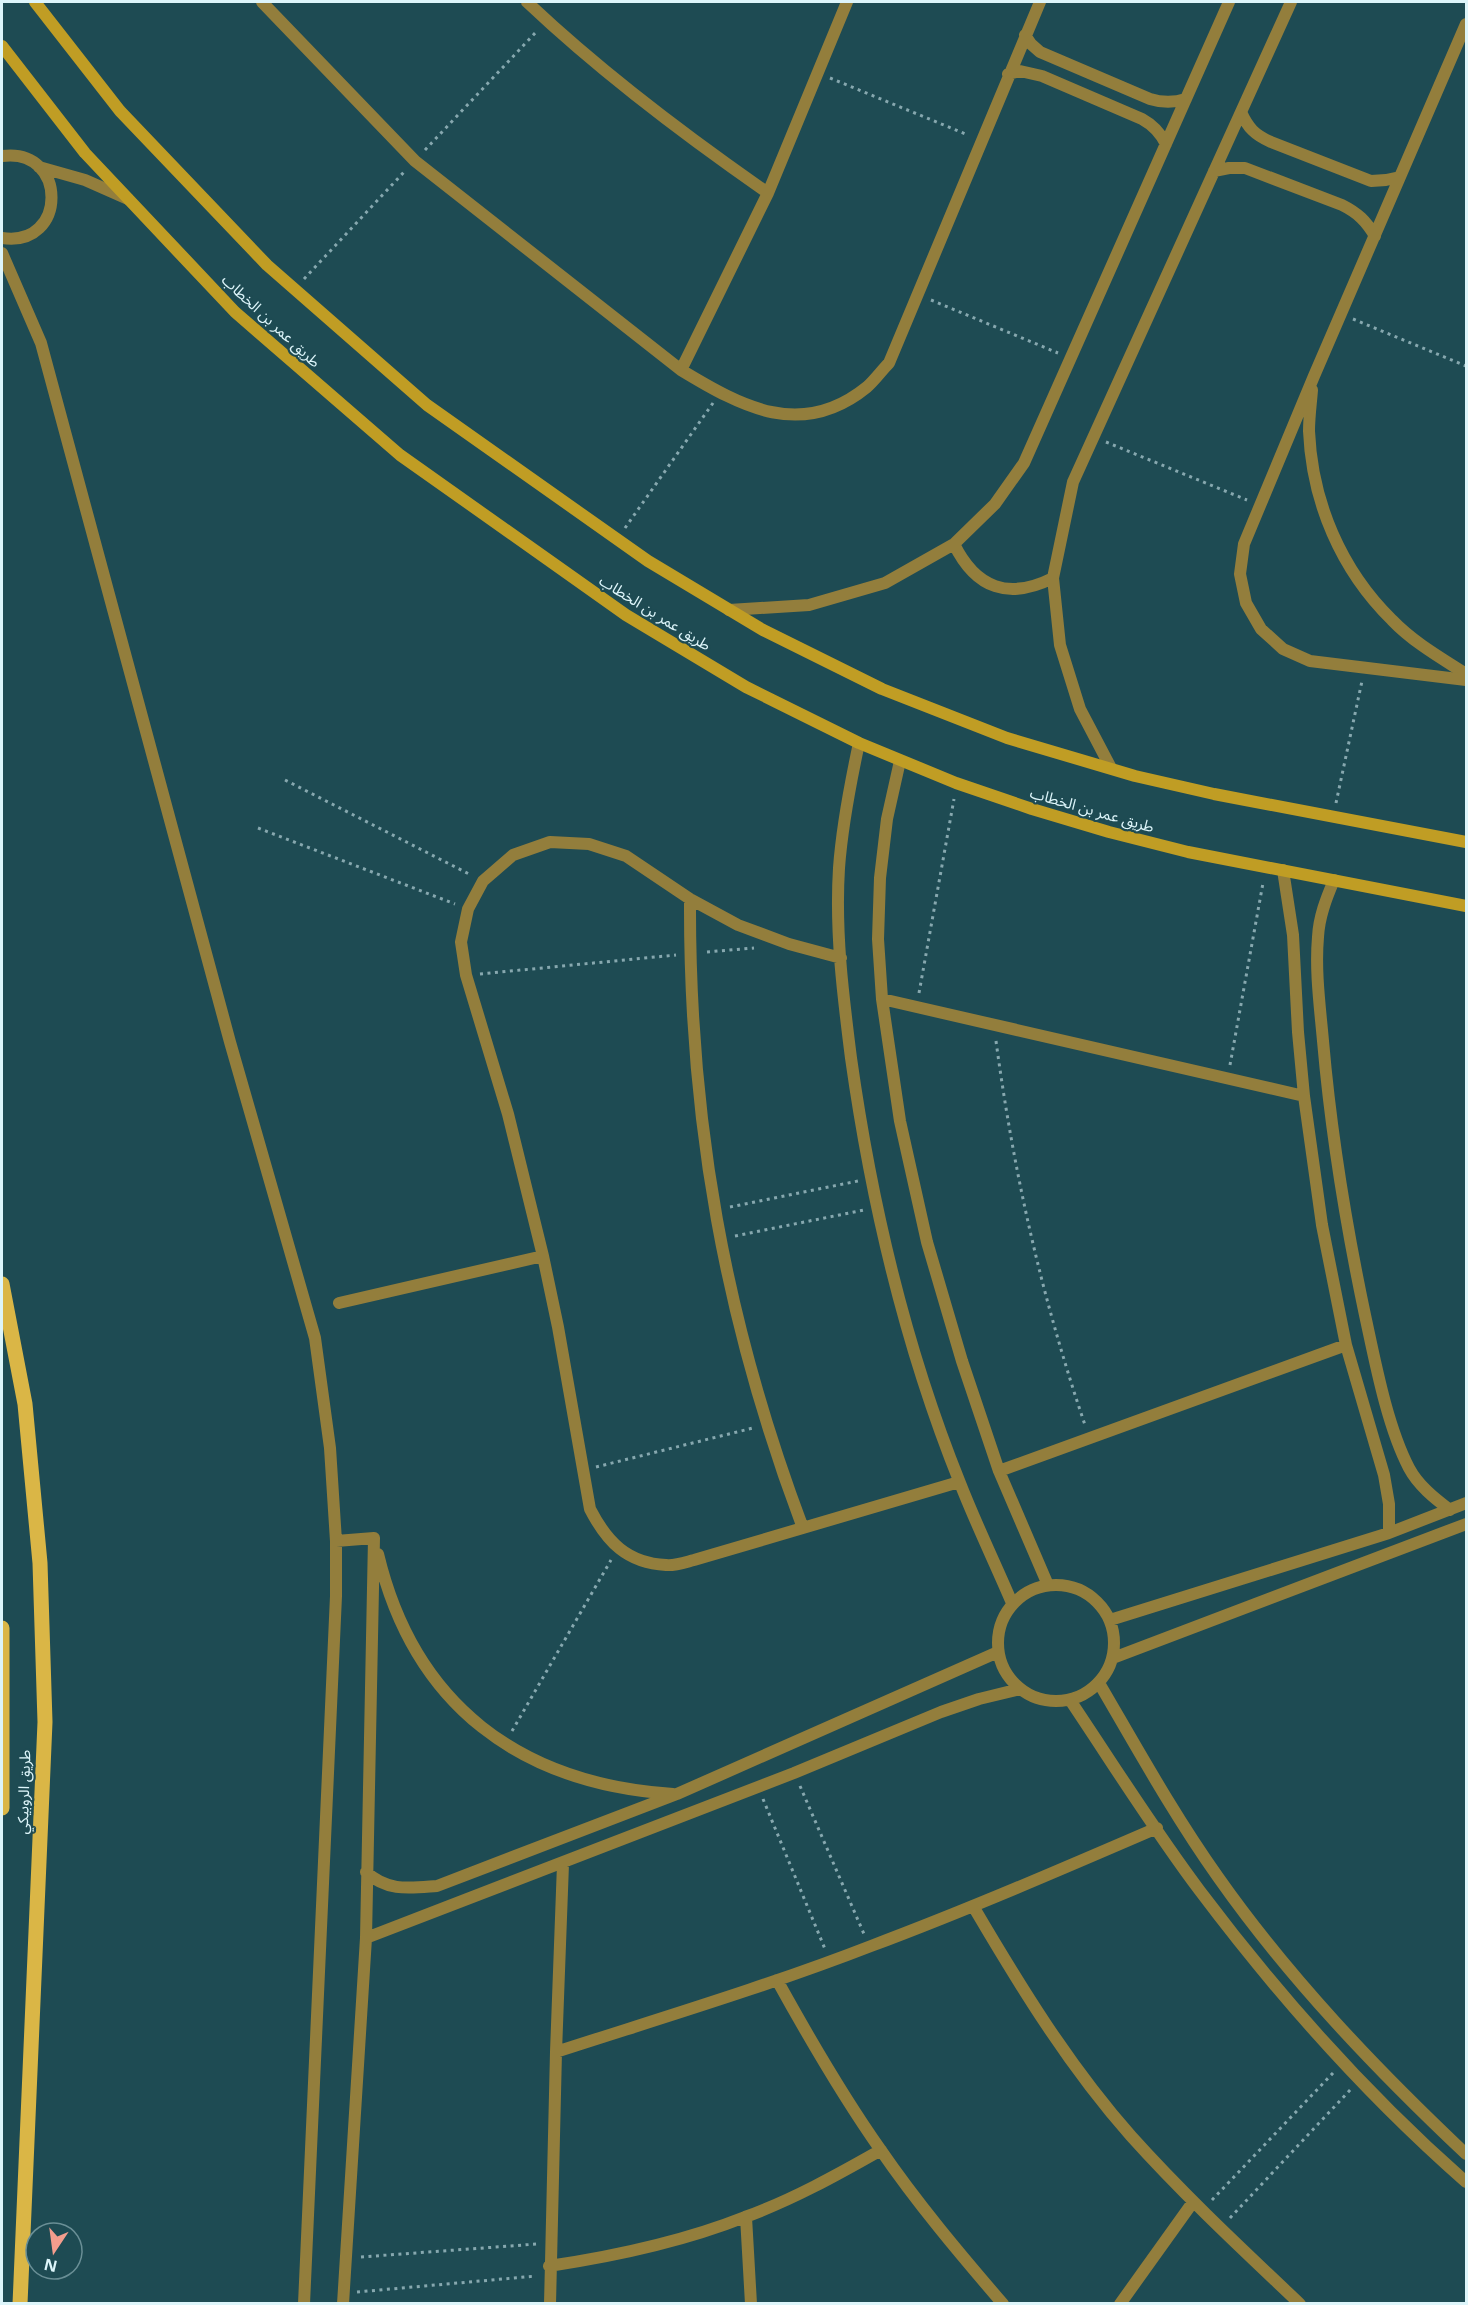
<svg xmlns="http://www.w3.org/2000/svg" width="1468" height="2305" font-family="Georgia,'Noto Sans Arabic',serif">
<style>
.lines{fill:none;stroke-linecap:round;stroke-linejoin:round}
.path{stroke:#87a8af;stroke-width:3;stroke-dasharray:3 4.5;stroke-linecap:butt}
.street{stroke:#937e3c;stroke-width:12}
.secondary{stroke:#c09d24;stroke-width:12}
.primary{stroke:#dab646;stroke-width:15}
.labels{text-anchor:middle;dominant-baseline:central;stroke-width:4.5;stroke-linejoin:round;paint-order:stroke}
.street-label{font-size:15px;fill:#ddf5fa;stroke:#1e4b53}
</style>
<rect width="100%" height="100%" fill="#1e4b53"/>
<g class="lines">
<path class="path" d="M830 78 968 135
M425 150 538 30
M304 279 404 172
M931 300 1058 353
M1353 319 1466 366
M1106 442 1247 500
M625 528 713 403
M285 780 471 875
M1336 803 1362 681
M258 828 455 904
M707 952 754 948
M480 974 676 955
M919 993 954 799
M996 1041C1014 1175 1042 1298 1085 1425
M1230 1065 1263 883
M730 1207 858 1181
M735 1236 864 1210
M596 1467 753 1428
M512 1731 611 1560
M800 1786 864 1934
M763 1799 825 1949
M1212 2200 1333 2073
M1230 2218 1351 2089
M361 2257 537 2244
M357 2292 536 2276"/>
<path class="street" d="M262 2 415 161 681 370C742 407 802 440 867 387 875 380 882 370 889 363L1040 2
M527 2C602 73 683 134 768 193
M1466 24 1314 376 1244 544 1240 574 1246 603 1261 629 1283 649 1310 661 1466 680
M1025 35 1031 44 1040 52 1150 99C1163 103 1173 103 1186 99
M1008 74 1020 71 1042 76 1142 119C1153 125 1160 132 1166 144
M1241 112C1248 128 1255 135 1271 142L1371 181 1386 180 1400 177
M2 156C68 147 68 248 2 238
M39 167 85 180 128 199
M1214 171 1229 168H1245L1342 205C1358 213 1366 221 1375 236
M2 253 41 343 230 1042 315 1338 330 1448 336 1541V1596L304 2304
M681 370 768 193 847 2
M1312 390C1311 403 1309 417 1309 431 1312 502 1341 570 1392 620 1413 642 1441 658 1466 674
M954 544C976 589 1009 600 1053 578
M729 610 809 605 885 583 954 544 995 504 1024 463 1229 2
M859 743C850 785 842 826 839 868 835 932 843 995 851 1058 871 1200 906 1349 960 1483 976 1524 995 1563 1012 1603
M900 761 887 819 880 878 878 939 882 999 900 1121 927 1242 962 1361 999 1471 1048 1585
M1111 768 1080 709 1060 645 1053 578 1073 482 1291 2
M1283 870 1293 935 1298 1032 1304 1096 1322 1225 1346 1345 1384 1475 1389 1504V1533
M1334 880C1326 899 1319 917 1318 937 1315 971 1320 1007 1323 1041 1331 1133 1346 1225 1365 1315 1375 1361 1387 1426 1409 1468 1418 1485 1434 1498 1450 1510
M690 899C689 1121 725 1321 803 1528
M841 958 789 944 738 925 690 899 626 856 589 844 550 842 513 855 483 881 468 909 461 942 466 975 508 1114 543 1256 558 1327 590 1509C607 1542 627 1563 666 1565 675 1566 686 1562 694 1560L959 1482
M882 999 1304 1096
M339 1303 543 1256
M999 1471 1346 1345
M336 1541 374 1538
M378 1554C414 1705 520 1784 673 1794
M998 1643a58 58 0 1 1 116 0a58 58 0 1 1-116 0Z
M1110 1620 1389 1533 1466 1503
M1113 1658 1466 1524
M1099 1683C1137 1748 1174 1815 1218 1877 1289 1978 1376 2069 1466 2154
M1070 1700C1113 1764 1154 1830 1200 1891 1279 1996 1367 2095 1466 2182
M366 1872C388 1892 410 1888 437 1886L677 1794 998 1652
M973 1906C1020 1986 1069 2066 1131 2136 1184 2195 1242 2249 1300 2304
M366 1938 794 1773 941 1712 979 1699 1020 1689
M777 1980C809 2038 842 2095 880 2149 917 2203 960 2254 1003 2304
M556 2052C661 2018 768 1986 871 1946 967 1910 1062 1869 1157 1828
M746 2217 751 2304
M549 2266C616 2256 682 2242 745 2217 792 2200 837 2175 881 2150
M343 2304 366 1938 374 1538
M550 2304 556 2052 563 1864
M1120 2304 1193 2202"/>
<path class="secondary" d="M35 2 120 111 267 265 427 405 648 561 763 630 882 689 1007 738 1135 776 1214 794 1466 842
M2 46 85 153 235 312 400 455 626 615 746 687 859 743 956 783 1032 809 1109 832 1188 852 1466 906"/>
<path class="primary" d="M2 1284 25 1404 40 1563 45 1722 20 2304
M2 1628V1808"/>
</g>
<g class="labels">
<g class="street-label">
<text transform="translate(271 321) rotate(43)">طريق عمر بن الخطاب</text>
<text transform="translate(655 613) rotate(32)">طريق عمر بن الخطاب</text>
<text transform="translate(1092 810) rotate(16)">طريق عمر بن الخطاب</text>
<text transform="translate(24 1792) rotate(-88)">طريق الروبيكي</text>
</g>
</g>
<rect width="1468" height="2305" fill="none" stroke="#ddf5fa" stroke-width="6"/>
<g transform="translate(54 2251) rotate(193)"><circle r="28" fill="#1e4b53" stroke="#6a8f96" stroke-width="1.5"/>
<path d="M0-4.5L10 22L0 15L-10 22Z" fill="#f49d8d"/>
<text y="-9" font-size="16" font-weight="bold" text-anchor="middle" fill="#ddf5fa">N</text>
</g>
</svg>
